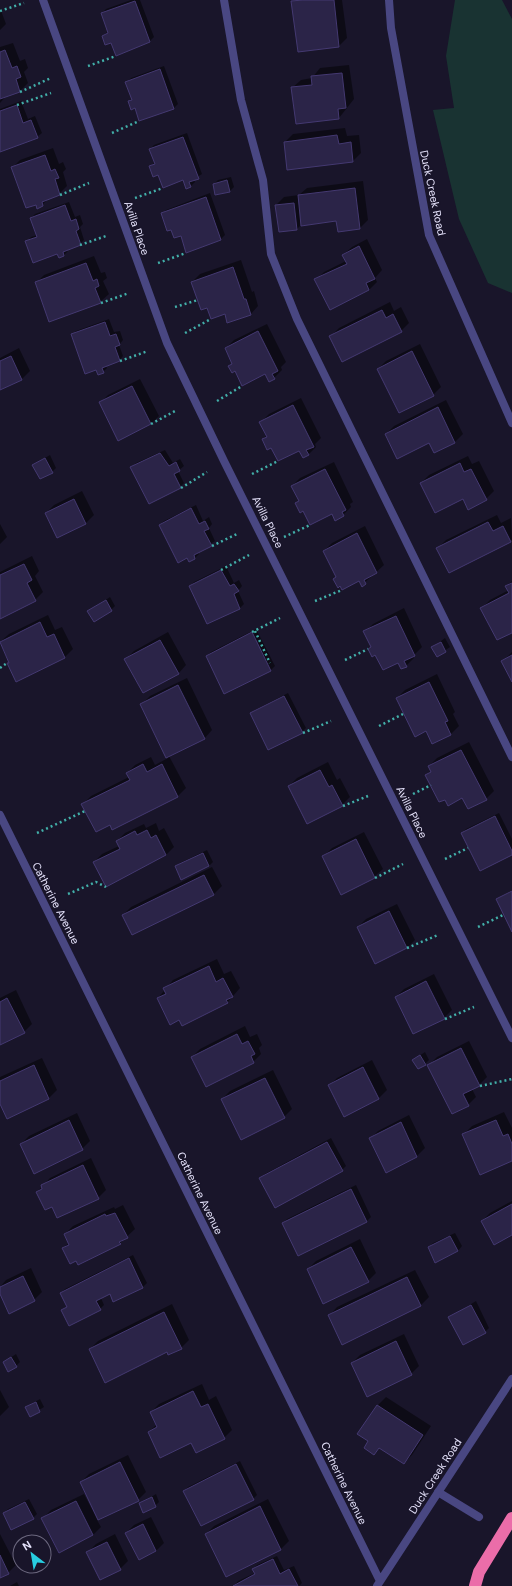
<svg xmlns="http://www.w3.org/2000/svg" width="512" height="1586" font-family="'DM Sans',sans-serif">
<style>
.green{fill:#193332}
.shadow{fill:#0007}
.building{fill:#2b2448;stroke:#443971}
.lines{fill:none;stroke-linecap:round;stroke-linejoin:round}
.path{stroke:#42afa9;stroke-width:2.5;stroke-dasharray:2 3;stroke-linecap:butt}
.service{stroke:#494782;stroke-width:8}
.minor{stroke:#494782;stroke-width:8}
.motorway{stroke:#eb6da9;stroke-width:12}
.labels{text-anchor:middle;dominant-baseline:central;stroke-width:3;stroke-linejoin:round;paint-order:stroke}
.street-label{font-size:11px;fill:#e5e2fb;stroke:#19152a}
</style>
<rect width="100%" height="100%" fill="#19152a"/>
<path class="green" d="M455 0H502L512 19V293L488 283 459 219 433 110 454 108 446 56Z"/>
<path class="shadow" d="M131 0H140L154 37 150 41 111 42 103 36 108 31 102 13 106 9Z
M294 0H342L347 38 339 46 298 51 293 2Z
M0 8 6 24 0 30Z
M13 43 20 61 25 59 28 68 24 72 28 83 20 91 7 95 0 103V47Z
M349 65 354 99 339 118 292 88 301 80 312 78 320 68Z
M164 66 178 104 174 108 140 119 136 107 129 101 132 98 127 82 131 78Z
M21 101 28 119 35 116 42 133 37 137 0 151V109Z
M345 128 347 136 359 135 361 153 353 161 285 142 293 134Z
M187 133 202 174 194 179 195 182 191 186 184 179 159 174 151 166 155 162 150 149 154 145Z
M53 148 59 164 63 162 66 169 63 172 67 186 59 194 49 198 42 205 12 168 20 160Z
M231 177 234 187 230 191 216 194 214 184 218 180Z
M363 181 368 220 360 228 337 220 301 225 297 229 280 231 276 205 284 197 299 195 307 188Z
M210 193 225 235 221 239 187 251 181 235 172 228 162 214 166 210Z
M69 202 75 217 80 215 83 224 80 227 84 240 80 244 67 249 68 251 64 255 27 242 31 237 38 235 31 218 35 214Z
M367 239 382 270 375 278 377 282 369 290 316 280 324 272 346 261 343 255 352 247Z
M94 256 101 273 105 272 107 278 103 281 109 294 100 302 36 283 44 275Z
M241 260 252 292 254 291 258 306 250 315 226 313 207 307 192 282 200 274Z
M390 302 394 311 401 307 409 323 401 331 331 336 339 328Z
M109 319 114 332 120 331 123 340 119 345 123 356 119 361 106 365 107 368 103 372 72 335 76 331Z
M267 324 286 362 281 367 282 370 274 378 266 373 236 370 229 366 233 362 226 348 234 340Z
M420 344 441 387 433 395 378 369 386 361Z
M19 348 30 371 22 379 0 389V358Z
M140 379 159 416 151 424 100 403 108 395Z
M301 398 321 438 315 444 316 447 308 455 300 450 271 446 263 439 267 435 261 422 269 414Z
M446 400 463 434 455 442 434 452 429 442 386 434 394 426Z
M165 450 173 463 180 459 184 466 178 471 184 483 180 487 132 467 136 463Z
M50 455 56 468 52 472 33 465Z
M468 456 472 464 479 461 494 491 486 499 463 498 421 483 429 475Z
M334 462 353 502 350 504 351 507 343 515 296 503 299 500 292 486 300 478Z
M82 491 94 515 86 523 57 537 46 513 54 505Z
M196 505 203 521 209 517 212 524 209 528 215 541 198 552 199 554 195 558 189 561 160 525 164 521Z
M497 515 501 523 511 518 512 540 510 541 438 548 446 540Z
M0 524 7 537 0 544Z
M365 526 384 565 362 585 360 580 334 579 337 576 324 551 332 543Z
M32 556 39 571 35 576 43 592 35 600 0 617V572Z
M226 566 234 583 239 580 242 586 238 591 244 604 240 608 208 623 190 586 194 582Z
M512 581V632L482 608 490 600 509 590 507 586Z
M110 597 115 606 111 610 89 611Z
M404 608 422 647 413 656 414 658 406 666 376 654 369 649 371 646 365 632 373 624Z
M48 615 55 630 62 627 73 649 65 657 16 681 0 642 9 634Z
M256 629 275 666 271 670 207 656 211 652Z
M168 632 186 665 178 674 126 659 134 651Z
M445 638 450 647 437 656 433 647Z
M512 652V680L503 661Z
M437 674 455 712 453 714 459 726 451 734 433 742 427 730 397 698 405 690Z
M187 678 212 730 204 739 169 756 186 788 178 796 113 828 111 824 83 804 91 796 129 777 127 773 135 765 151 757 155 765 168 758 142 704 150 696Z
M288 693 306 728 302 732 251 714 255 710Z
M469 742 494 791 486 799 463 797 445 798 427 775 431 770 429 766 437 758Z
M328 762 337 780 340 778 350 797 342 805 289 786 297 778Z
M499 813 512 839V854L462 833 466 829Z
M156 823 159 831 164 828 174 847 166 855 94 862 102 854 119 846 117 841 125 833 144 824 146 828Z
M364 832 383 869 374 877 342 893 324 856 332 848Z
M207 850 213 862 209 866 176 867 180 863Z
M212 867 222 886 214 894 123 915 131 907Z
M512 890V930L497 899Z
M397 904 415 940 407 948 376 963 358 927 366 919Z
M217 959 224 974 231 971 240 988 227 1003 179 1019 158 998 173 980Z
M434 974 452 1010 444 1018 396 997 404 989Z
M16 990 32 1024 24 1032 0 1044V998Z
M245 1026 250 1037 257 1034 262 1045 259 1048 261 1054 253 1062 192 1057 200 1049Z
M469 1041 487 1077 479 1085 472 1089 476 1097 468 1105 429 1065 437 1057Z
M425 1052 429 1060 425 1064 413 1060Z
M42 1058 57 1090 49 1098 7 1117 0 1101V1077Z
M372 1060 387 1090 379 1098 344 1115 329 1086 337 1078Z
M273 1070 292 1109 284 1117 222 1099 230 1091Z
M504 1112 512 1128V1160L464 1134 472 1126Z
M77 1113 90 1141 82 1149 21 1144 29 1136Z
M409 1115 425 1148 417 1156 386 1171 370 1139 378 1131Z
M331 1138 346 1166 342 1170 261 1178 265 1174Z
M91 1158 106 1190 98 1198 52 1205 37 1192 50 1178Z
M356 1185 371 1217 367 1221 299 1255 283 1223 287 1219Z
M512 1201V1233L482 1221 490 1213Z
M123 1205 135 1229 120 1243 79 1264 63 1248 69 1243 65 1234 73 1226 114 1207 115 1209Z
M455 1233 462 1246 458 1251 429 1247 433 1243Z
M360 1239 376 1273 368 1281 308 1269 316 1261Z
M133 1255 147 1283 143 1287 111 1292 101 1298 104 1305 100 1309 62 1310 68 1306 61 1293 65 1289Z
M31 1268 42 1292 34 1300 0 1292V1287L6 1280Z
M415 1270 429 1297 420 1306 329 1316 337 1307Z
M476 1301 489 1328 485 1332 450 1317Z
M172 1304 189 1340 181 1348 167 1350 90 1349 98 1341Z
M404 1334 419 1366 411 1374 352 1363 360 1355Z
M16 1354 20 1362 16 1366 4 1362Z
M202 1384 209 1400 216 1396 232 1430 224 1438 192 1442 149 1432 157 1424 151 1412 159 1404Z
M0 1390 9 1407 0 1416Z
M386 1397 431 1426 412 1455 404 1463 380 1447 374 1454 369 1441 359 1434 378 1405Z
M40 1399 44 1407 31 1415 26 1407Z
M128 1455 146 1492 138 1500 97 1520 101 1527 93 1535 43 1518 51 1510 84 1494 97 1519 98 1518 81 1482 89 1474Z
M240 1461 257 1495 253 1499 184 1491 188 1487Z
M156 1494 159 1502 155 1506 140 1504Z
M29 1499 37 1514 33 1518 4 1513 8 1509Z
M268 1499 289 1541 281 1549 226 1576 206 1534 214 1526Z
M151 1517 164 1543 156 1551 126 1533 134 1525Z
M0 1534 16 1565 8 1573 0 1577Z
M115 1534 128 1561 120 1569 88 1552 96 1544Z
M277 1556 284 1570 294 1566 302 1583 299 1586H234L238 1581 255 1573 253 1569 257 1565Z
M17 1582 19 1586H10Z"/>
<path class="building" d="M303 0H334L339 47 298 52 291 1Z
M135 1 150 42 116 56 111 43 105 45 102 36 108 33 101 13Z
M5 50 12 68 17 66 21 77 16 79 20 92 0 99V52Z
M160 69 174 109 139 121 135 108 131 110 128 101 132 100 125 82Z
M342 73 346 108 338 109 339 119 296 124 291 87 312 85 311 76Z
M17 105 23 123 31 120 38 138 0 152V111Z
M337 135 339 144 351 142 353 162 287 170 284 142Z
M183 137 199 179 189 182 191 187 186 189 183 180 163 188 158 175 153 177 149 166 155 164 149 149Z
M45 155 51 171 55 169 59 178 55 179 60 195 42 202 43 206 37 209 36 205 26 208 11 167Z
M227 180 230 192 215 195 213 184Z
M355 188 360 229 338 232 336 221 301 226 298 195Z
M206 197 221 240 186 253 181 236 174 238 171 230 167 231 161 213Z
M294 203 297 230 279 232 275 205Z
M65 205 71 221 76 219 79 229 76 231 81 245 63 252 64 256 59 258 57 254 33 263 25 241 37 237 30 218Z
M359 246 375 279 366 283 369 290 330 310 314 279 347 264 342 255Z
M86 263 93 281 97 279 99 286 95 288 101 303 49 322 35 282Z
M233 267 244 299H246L251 315 227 323 225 314 211 319 207 308 201 310 191 282Z
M382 310 386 318 393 314 402 332 342 362 329 336Z
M105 322 110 336 116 334 120 345 115 347 120 361 102 368 104 373 98 375 96 370 85 374 71 334Z
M258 331 278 371 272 374 275 379 269 382 265 374 242 386 235 371 232 373 228 366 232 364 225 348Z
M412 351 434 396 399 413 377 369Z
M11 356 22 380 0 390V361Z
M132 386 151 424 118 441 99 402Z
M293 405 314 447 306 450 309 455 303 458 299 451 278 461 271 448 267 450 262 439 267 437 259 422Z
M438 407 455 443 434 453 429 443 397 459 385 434Z
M160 453 169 466 176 462 180 471 174 474 181 488 149 504 130 467Z
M45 458 53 473 40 479 32 465Z
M460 463 464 472 471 469 487 500 468 510 463 499 435 513 420 483Z
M325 469 346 510 342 512 344 516 335 521 332 514 310 525 303 511 300 513 295 503 299 501 291 486Z
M74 499 86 524 57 538 45 513Z
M191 508 199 524 205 521 209 529 204 531 212 546 194 555 195 559 189 562 187 558 178 563 159 525Z
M488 522 493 531 503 526 511 542 449 573 436 548Z
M357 533 377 573 364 580 366 584 362 587 359 581 342 590 340 586 338 588 333 579 336 577 323 551Z
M24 564 32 580 27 583 36 601 0 619V575Z
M221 570 230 586 234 584 239 591 234 594 240 609 207 624 189 586Z
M512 583V633L497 640 480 608 509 593 505 586Z
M106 600 112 611 94 622 87 611Z
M396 616 415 656 404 661 407 667 401 669 398 663 383 670 375 655 372 657 368 649 371 647 363 631Z
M40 622 47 637 54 634 65 658 16 682 7 663H9L0 642Z
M252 632 271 671 224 694 206 656Z
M160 640 179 674 143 693 124 659Z
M441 642 446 652 437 657 431 647Z
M512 655V682L501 661Z
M429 682 448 721 445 722 451 735 432 744 426 731 415 737 396 698Z
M178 685 205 739 166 758 140 704Z
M284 696 303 733 268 750 250 713Z
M461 750 487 800 468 809 462 798 448 806 445 800 439 802 425 775 431 772 428 766Z
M143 764 147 772 162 764 178 797 112 830 110 825 96 832 81 804 130 780 126 773Z
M320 770 329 787 332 785 343 806 307 824 288 786Z
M495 816 512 851V855L480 871 461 833Z
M147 830 151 838 156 835 166 855 106 887 93 862 120 849 116 841 135 831 137 835Z
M356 839 375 878 341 895 322 856Z
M203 853 209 866 181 880 175 866Z
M204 875 214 895 132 935 122 915Z
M512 891V932L496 899Z
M389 911 407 948 375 964 357 927Z
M209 966 216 982 223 978 233 997 226 1000 228 1003 182 1026 179 1020 170 1025 157 998 166 994 163 988Z
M426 981 445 1019 413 1034 395 997Z
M7 998 25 1033 0 1045V1002Z
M237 1034 242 1044 248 1041 255 1054 251 1056 254 1063 206 1087 191 1057Z
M461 1048 480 1086 463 1094 469 1106 452 1114 427 1065Z
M420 1055 426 1065 418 1069 412 1060Z
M34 1065 49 1099 7 1119 0 1104V1081Z
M363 1067 379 1099 344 1117 328 1085Z
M265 1078 285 1118 241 1140 221 1099Z
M69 1120 83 1150 34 1174 20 1144Z
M496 1120 503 1136 508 1134 512 1144V1161L480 1175 462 1134Z
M401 1122 417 1157 386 1173 369 1138Z
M327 1142 343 1171 275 1208 259 1178Z
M83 1165 99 1199 57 1218 52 1207 45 1210 36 1192 42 1189 41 1185Z
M351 1189 367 1222 298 1256 282 1223Z
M512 1204V1235L494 1245 481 1221Z
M115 1213 128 1238 119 1242 121 1244 78 1265 76 1261 70 1264 62 1248 69 1245 64 1234 105 1214 106 1216Z
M450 1236 458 1251 435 1263 428 1247Z
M351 1247 369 1282 323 1304 307 1269Z
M129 1258 143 1288 113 1302 110 1294 96 1301 101 1310 69 1326 61 1310 67 1307 60 1293Z
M23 1276 35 1301 9 1314 0 1294V1287Z
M407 1277 421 1306 342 1345 328 1315Z
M471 1305 486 1333 463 1345 448 1317Z
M164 1312 182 1349 168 1355 167 1352 105 1383 89 1349Z
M396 1341 412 1375 367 1397 351 1363Z
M11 1357 17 1367 8 1372 3 1362Z
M193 1391 201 1407 208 1404 225 1439 196 1453 191 1443 160 1458 148 1432 157 1427 150 1412Z
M36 1402 40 1412 30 1417 25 1407Z
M377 1405 423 1435 404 1464 379 1448 374 1455 364 1448 368 1441 357 1434Z
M120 1462 139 1501 98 1520 80 1482Z
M236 1464 254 1500 201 1526 183 1491Z
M152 1497 156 1507 143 1513 139 1503Z
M76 1501 93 1535 59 1553 41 1518Z
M25 1502 34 1519 11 1530 3 1513Z
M260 1506 281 1550 226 1577 205 1534Z
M143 1524 156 1551 139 1560 125 1533Z
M107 1542 121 1570 100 1580 86 1552Z
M0 1555 9 1574 0 1578Z
M273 1559 280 1574 289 1569 298 1586H233L255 1574 252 1569Z"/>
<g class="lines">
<path class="path" d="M0 11 24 3
M88 66 116 56
M20 92 51 78
M17 105 51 93
M112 133 139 121
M60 195 89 183
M135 198 163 188
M80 245 106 236
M158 263 186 253
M101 303 129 293
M175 307 198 300
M185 333 211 319
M120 361 148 351
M217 401 242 386
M151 424 177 410
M252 474 278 461
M181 488 207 472
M284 537 310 525
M212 546 239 533
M221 570 249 555
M315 601 342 590
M255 631 270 663
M252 632 280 618
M345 660 368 649
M0 668 7 663
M379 726 403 714
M303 733 331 721
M413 794 431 785
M343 806 368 796
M37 833 85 811
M445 859 468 848
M375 878 403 864
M68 894 96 882 106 887
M478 927 503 915
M407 948 438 935
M445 1019 474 1007
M480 1086 512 1079"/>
<path class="service" d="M224 0 241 100 263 180 271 254 297 319 512 757
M438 1492 479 1517"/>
<path class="minor" d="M43 0 167 343 224 461 512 1038
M389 0 391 28 429 235 512 423
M0 815 380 1581
M377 1586 512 1379"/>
<path class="motorway" d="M475 1586 479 1572 512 1518"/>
</g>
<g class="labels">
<g class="street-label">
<text transform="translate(433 193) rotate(78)">Duck Creek Road</text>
<text transform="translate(137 228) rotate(71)">Avilla Place</text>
<text transform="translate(268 522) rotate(64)">Avilla Place</text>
<text transform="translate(412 812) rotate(64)">Avilla Place</text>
<text transform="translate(56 903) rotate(63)">Catherine Avenue</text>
<text transform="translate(200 1193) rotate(64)">Catherine Avenue</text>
<text transform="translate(435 1476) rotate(-57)">Duck Creek Road</text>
<text transform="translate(344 1483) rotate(64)">Catherine Avenue</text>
</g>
</g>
<g transform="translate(32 1554) rotate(329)"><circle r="19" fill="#19152a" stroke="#6b677e"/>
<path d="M0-3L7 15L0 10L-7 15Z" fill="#28cee1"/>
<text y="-6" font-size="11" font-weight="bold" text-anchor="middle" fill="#e5e2fb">N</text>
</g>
</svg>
